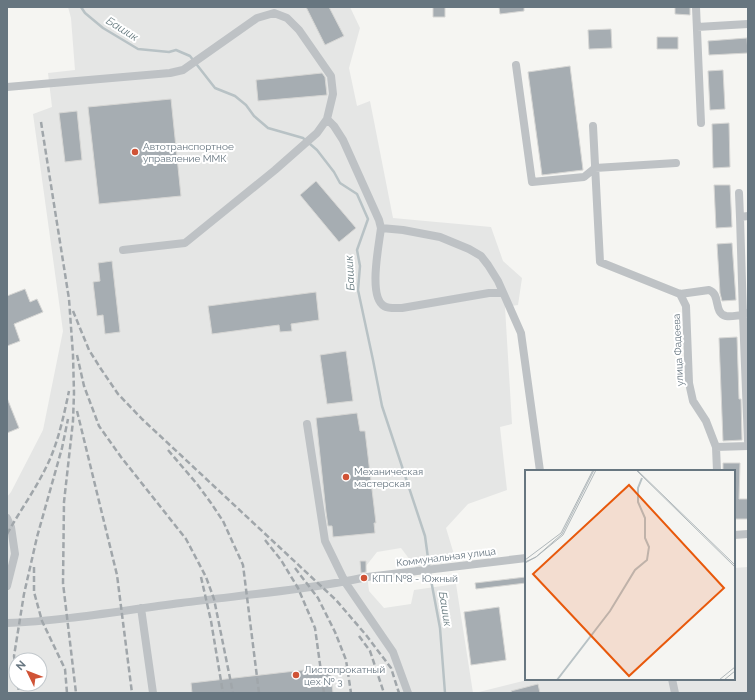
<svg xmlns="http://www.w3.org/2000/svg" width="755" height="700" font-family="Raleway,sans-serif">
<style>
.built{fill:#e5e6e5;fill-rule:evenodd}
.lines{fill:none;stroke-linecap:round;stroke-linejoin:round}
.stream{stroke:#b8c2c5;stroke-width:2.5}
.building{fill:#a6adb2;stroke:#d6d6d4}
.minor{stroke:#bec2c5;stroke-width:8}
.rail{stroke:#a0a6aa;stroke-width:2.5;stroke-dasharray:6 3;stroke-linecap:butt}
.poi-dot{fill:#d05336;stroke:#fff;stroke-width:1.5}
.labels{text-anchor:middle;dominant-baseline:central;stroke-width:4;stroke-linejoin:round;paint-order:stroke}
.poi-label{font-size:10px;fill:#677680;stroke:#fff;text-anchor:start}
.street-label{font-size:10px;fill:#677680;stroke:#fff}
.water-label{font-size:11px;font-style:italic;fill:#63777c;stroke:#fff}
.inset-river{fill:none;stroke:#b8c2c5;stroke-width:2}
.inset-road{fill:none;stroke:#afb7ba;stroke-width:1}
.view{fill:#e8590c;fill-opacity:0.15;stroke:#e8590c;stroke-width:2}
.inset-edge{fill:none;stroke:#677680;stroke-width:2}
</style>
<rect width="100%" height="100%" fill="#f5f5f2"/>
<path class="built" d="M68 7H350L360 28 349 68 357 106 370 101 393 218 491 227 503 261 522 278 518 305 505 307 512 424 500 427 507 490 468 504 446 528 456 561 416 568 401 548 377 552 366 566 369 591 384 608 411 604 414 590 456 584 473 693H7V497L11 492 43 430 63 331 33 114 52 107 48 73 75 70 71 18ZM16 660H40V684H16Z
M748 567V693H475L531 679H734V568Z"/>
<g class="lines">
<path class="stream" d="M81 7 85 13 103 28 138 49 169 52 176 50 190 56 215 88 235 96 246 105 254 116 268 128 303 138 317 150 334 172 340 183 357 194 368 219 357 250 360 266 358 290 373 360 382 406 425 536 431 580 440 628 445 693"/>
</g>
<path class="building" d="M306 7H329L344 36 325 45Z
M433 7H445V17H433Z
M499 7H524V11L500 14Z
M675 7H690V15L675 14Z
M611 29 612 48 589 49 588 30Z
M657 37H678V49H657Z
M747 38 748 53 709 55 708 41Z
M570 66 583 170 542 175 528 72Z
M723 70 725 109 710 110 708 71Z
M322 73 325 77 327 95 258 101 256 80Z
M171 99 181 196 99 204 88 107Z
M77 111 82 160 65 162 59 113Z
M729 123 730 167 713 168 712 124Z
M316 181 356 228 339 242 300 195Z
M714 185H730L732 227 716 228Z
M732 243 736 300 722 301 720 293 717 244Z
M112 261 120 332 105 334 103 315 97 316 93 282 100 281 98 263Z
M25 289 30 302 37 299 43 312 14 324 20 341 7 346V296Z
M316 292 319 320 291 324 292 331 280 332 279 325 212 334 208 306Z
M737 337 739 399H741L742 440 723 441 719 338Z
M346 351 353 401 327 404 320 355Z
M7 398 19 428 7 433Z
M357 413 360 431H365L376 523H374L375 533 333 537 332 526H328L326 512 316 418Z
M723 463H740L739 499H748V519H734V471H723Z
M360 561H366V572L361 573Z
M526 577V583L476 589 475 583Z
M499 607 506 660 471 665 464 612Z
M330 667 333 693H192L191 683Z
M538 684 540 693H512L511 691Z"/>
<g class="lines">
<path class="minor" d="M696 7 701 123
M697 27 748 24
M516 65 532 182 584 177 595 168 676 163
M7 87 170 73 183 70 257 18 274 13 287 18 299 30 331 76 333 94 327 119 317 133 275 170 185 243 123 250
M327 119 334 126 343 140 379 220 381 228C379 245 368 297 384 306 389 309 397 308 402 308L489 293H502
M593 126 600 262 680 294 709 290C721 294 713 313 726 316 732 317 738 315 743 315L748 441
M739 193 740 217 748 216
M740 217 743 315 748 313
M381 228 403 230 440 237 469 249 481 256 488 265 498 281 521 333 540 471
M680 294 686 306 689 383 693 401 706 421 716 447 717 471
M307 424 325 541 345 582 393 652 408 693
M716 447 748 446
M7 518 11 527 15 554 7 586
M734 535 748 534
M141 608 153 693
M7 623C65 621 124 610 181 603 243 595 306 590 367 577L526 558
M672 679 675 693"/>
<path class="rail" d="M41 122 69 299 73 355 74 393 73 421 64 502 63 583 76 693
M73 311 89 350 101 369 118 394 142 419 336 600 366 635 391 668 399 693
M77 355 84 386 99 426 121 457 186 539 206 577 214 599 233 693
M77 411 117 575 132 693
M168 450 197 484 211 503 223 521 243 565 259 693
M7 534C21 509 38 486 50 459 59 438 64 415 69 391
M265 540 281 560 298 588 315 628 324 693
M34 567V592L42 621 65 669 67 693
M295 568 318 598 335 632 346 660 351 693
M201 577 211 621 223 693
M359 636 370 651 384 693
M16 669 14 656 24 594 37 537 62 448 68 419
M18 684 19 693"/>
</g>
<g class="poi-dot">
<circle cx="135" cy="152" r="4"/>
<circle cx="346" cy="477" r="4"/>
<circle cx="364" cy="578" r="4"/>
<circle cx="296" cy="675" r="4"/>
</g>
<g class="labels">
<g class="poi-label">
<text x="143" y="146">Автотранспортное<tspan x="143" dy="12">управление ММК</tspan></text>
<text x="354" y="471">Механическая<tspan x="354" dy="12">мастерская</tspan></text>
<text x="372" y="578">КПП №8 - Южный</text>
<text x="304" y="669">Листопрокатный<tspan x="304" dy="12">цех № 3</tspan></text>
</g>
<g class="street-label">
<text transform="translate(678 350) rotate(-93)">улица Фадеева</text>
<text transform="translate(446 557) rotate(-7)">Коммунальная улица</text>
</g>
<g class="water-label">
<text transform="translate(122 29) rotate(32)">Башик</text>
<text transform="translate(350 273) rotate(-93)">Башик</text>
<text transform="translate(445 609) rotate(81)">Башик</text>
</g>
</g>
<g transform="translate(525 470)">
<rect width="210" height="210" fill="#f5f5f2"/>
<path class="inset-river" d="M32 210 85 141 110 100 122 90 124 77 120 68V48L113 32V18L117 8"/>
<path class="inset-road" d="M111 0 210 97M112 0 210 95M0 90 36 63 68 0M0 92 11 87 37 64 69 0M0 93 11 87 38 65 71 0M194 210 210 197M199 210 210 201"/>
<path class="view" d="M104 15 199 118 104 206 8 104Z"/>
<rect width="210" height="210" class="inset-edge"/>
</g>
<rect width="755" height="700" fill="none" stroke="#677680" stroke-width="16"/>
<g transform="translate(28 672) rotate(313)"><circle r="19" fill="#ffffff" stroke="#c2c8cc"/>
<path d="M0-3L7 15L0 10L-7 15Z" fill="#d05336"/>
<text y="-6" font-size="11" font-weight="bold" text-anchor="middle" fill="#677680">N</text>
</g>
</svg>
